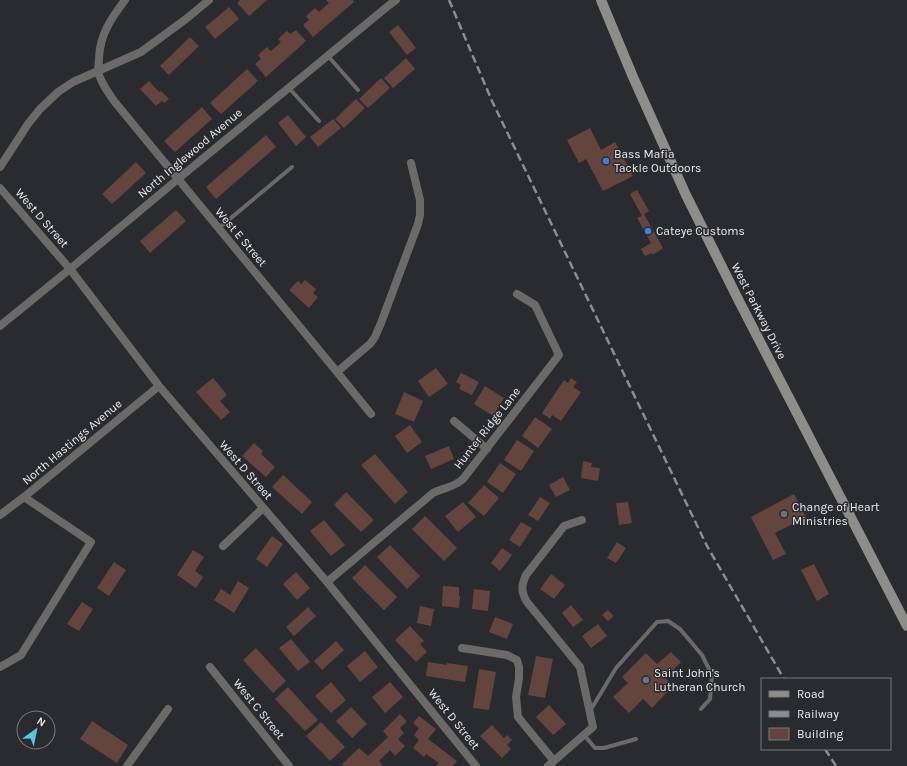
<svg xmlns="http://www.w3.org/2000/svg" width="907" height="766" font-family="Karla,sans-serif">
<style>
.building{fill:#64453e}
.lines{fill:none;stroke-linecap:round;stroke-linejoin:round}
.lane{stroke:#6b6a68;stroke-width:4}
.street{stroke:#6b6a68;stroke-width:8}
.secondary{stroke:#8f8d8a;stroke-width:10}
.rail{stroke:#8c8d91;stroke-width:2.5;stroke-dasharray:8 4;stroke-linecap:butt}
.shop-dot{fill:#3f7fe0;stroke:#2a2b2f;stroke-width:1.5}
.worship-dot{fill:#6b7280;stroke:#2a2b2f;stroke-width:1.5}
.labels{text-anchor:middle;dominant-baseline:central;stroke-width:3;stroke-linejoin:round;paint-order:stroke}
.street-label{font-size:12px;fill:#eaebee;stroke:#2a2b2f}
.poi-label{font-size:12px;fill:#eaebee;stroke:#2a2b2f;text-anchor:start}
</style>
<rect width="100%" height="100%" fill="#2a2b2f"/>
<path class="building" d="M240 0H267L249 16 237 3Z
M326 0H353L354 2 313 37 303 25 309 20 306 16 315 8 319 12 329 3Z
M229 7 239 19 215 39 205 27Z
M398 25 416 48 407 55 389 32Z
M296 30 306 41 266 77 255 64 261 59 258 55 267 47 271 51 281 42 278 39 287 31 290 34Z
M190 37 199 46 169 75 160 66Z
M406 58 415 69 393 88 384 78Z
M247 69 258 81 221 114 210 103Z
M381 78 390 88 368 108 359 99Z
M149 81 159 92 161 91 169 99 164 103 162 101 156 106 140 89Z
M356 99 365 108 344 128 335 119Z
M202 107 212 119 175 152 164 141Z
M288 115 306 137 296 146 278 123Z
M333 119 341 128 318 147 310 137Z
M590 128 601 150 615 142 633 176 603 191 586 159 579 163 567 140Z
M266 135 276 147 216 199 206 187Z
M136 162 146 173 112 204 102 194Z
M637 190 649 211 644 214 663 248 653 255 652 253 645 256 641 249 651 243 637 218 642 216 630 194Z
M176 210 186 221 150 253 140 241Z
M305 280 316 289 313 293 318 297 309 308 289 290 298 281 301 284Z
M436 368 448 384 429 397 418 381Z
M461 373 479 382 472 395 459 389 461 385 456 382Z
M213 378 227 395 220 401 230 412 221 420 196 392Z
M571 378 577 382 573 387 581 392 561 421 552 415 550 419 542 413 564 380 568 383Z
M485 386 504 398 493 416 474 404Z
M404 392 423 401 414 422 395 414Z
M535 417 552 429 538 448 522 436Z
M410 425 422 442 407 453 395 436Z
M517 440 534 451 521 471 504 460Z
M254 443 263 451 261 454 275 467 266 477 242 456Z
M449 446 454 459 431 469 425 456Z
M375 454 408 492 395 504 361 465Z
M583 461 592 463 591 467 600 468 598 481 581 478Z
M500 463 516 474 503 493 487 482Z
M283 475 312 502 302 514 272 487Z
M563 477 570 490 556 497 549 485Z
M484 485 499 498 484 516 468 503Z
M346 492 374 520 361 532 334 505Z
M794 494 806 517 775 533 786 554 773 560 751 517Z
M540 497 550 503 538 521 528 515Z
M463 502 476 517 458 532 445 516Z
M628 502 632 523 619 525 616 503Z
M425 516 457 548 444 561 412 529Z
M324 520 345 545 331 556 310 531Z
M521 522 532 528 520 547 509 540Z
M272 536 283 544 267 567 256 559Z
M617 542 626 548 616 563 607 558Z
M390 545 420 576 407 589 377 557Z
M502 548 512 555 500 571 491 563Z
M193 550 204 557 195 571 203 577 196 588 177 575Z
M114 562 126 570 109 596 97 588Z
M814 564 829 594 817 601 801 570Z
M365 565 397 597 384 610 352 578Z
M296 572 310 588 297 600 283 584Z
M551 574 565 585 554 599 540 589Z
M238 581 249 588 234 613 214 600 221 589 230 595Z
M443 586 459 587V596H460L459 608 442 606Z
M474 589 490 591 488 611 472 609Z
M82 602 93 609 79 631 67 624Z
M571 605 583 620 573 627 562 613Z
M420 606 434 609 431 626 417 623Z
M308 607 316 616 294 636 286 627Z
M608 610 614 616 608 621 602 615Z
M495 617 513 624 507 639 489 632Z
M598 624 607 636 591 648 582 636Z
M410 626 424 641 420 644 427 652 416 662 395 640Z
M291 639 310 662 298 671 279 648Z
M336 641 344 650 322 670 314 661Z
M256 648 286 681 273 693 243 660Z
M365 651 378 667 360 682 347 666Z
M671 652 681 662 665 678 673 686 652 708 643 699 629 713 613 697 628 683 622 677 646 653 657 664Z
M536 656 553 659 545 698 528 695Z
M428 662 447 665V663L468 666 465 682 426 676Z
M479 669 496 672 489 710 473 708Z
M331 682 346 700 331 713 315 696Z
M390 682 403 697 385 713 372 697Z
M288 687 318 720 305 731 275 699Z
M549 705 566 724 553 735 536 717Z
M351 707 367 724 352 738 336 721Z
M400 714 407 721 400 728 404 733 398 739 405 746 395 756 390 750 379 761 383 765 381 766H344L342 764 359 748 368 756 388 737 383 731Z
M419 716 436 729 428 739 457 761 453 766H436L439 763 426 754 424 757 413 748 419 740 414 735 419 728 413 723Z
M92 721 128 745 117 763 80 739Z
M321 722 345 747 330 761 306 736Z
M492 725 504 738 507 735 512 740 507 745 511 749 502 758 480 736Z"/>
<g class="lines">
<path class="lane" d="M328 56 358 90
M289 88 319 121
M219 228 292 167
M590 711 616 668 657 622 668 621 680 629 702 655 712 675 710 699 701 709
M584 735 595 748H604L636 739"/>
<path class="street" d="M125 0C111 19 100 34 99 58 99 62 98 67 98 71 100 82 108 92 114 101L337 372 371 414
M0 167 28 124 40 109 58 92 73 82 141 52 186 19 209 0
M0 188 70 269 159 386 327 582 476 766
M0 326 70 269 178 179 388 6 396 0
M337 372 364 349 370 344 375 337 381 323 418 224 420 215V200L411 163
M454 421 487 449
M0 515 24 497 159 386
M223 546 263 508
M327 582 433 493C443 488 455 487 463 479L559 355 535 305 517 294
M462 648 507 655 517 660 519 667V678L516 697 518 717 554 761
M0 667 21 655 91 542 24 497
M210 667 289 766
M127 766 168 709
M548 766 593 727 580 667 527 602C521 592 521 586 526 575L564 526 582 520"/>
<path class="secondary" d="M601 0 633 77 686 195 740 303 907 626"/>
<path class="rail" d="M449 0 492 101 707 546 784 679
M825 749 836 766"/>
</g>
<g class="shop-dot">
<circle cx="606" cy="161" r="4"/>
<circle cx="648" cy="231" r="4"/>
</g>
<g class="worship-dot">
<circle cx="784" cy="514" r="4"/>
<circle cx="646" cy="680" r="4"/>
</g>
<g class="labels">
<g class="street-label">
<text transform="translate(190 153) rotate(-40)">North Inglewood Avenue</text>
<text transform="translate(42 218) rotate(49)">West D Street</text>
<text transform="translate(241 237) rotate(50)">West E Street</text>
<text transform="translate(759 311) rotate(63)">West Parkway Drive</text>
<text transform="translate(487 428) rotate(-52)">Hunter Ridge Lane</text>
<text transform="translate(72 442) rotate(-40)">North Hastings Avenue</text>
<text transform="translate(246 470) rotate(49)">West D Street</text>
<text transform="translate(259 709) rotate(51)">West C Street</text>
<text transform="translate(454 719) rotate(51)">West D Street</text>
</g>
<g class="poi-label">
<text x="614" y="154">Bass Mafia<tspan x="614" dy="14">Tackle Outdoors</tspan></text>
<text x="656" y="231">Cateye Customs</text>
<text x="792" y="507">Change of Heart<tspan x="792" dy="14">Ministries</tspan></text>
<text x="654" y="673">Saint John's<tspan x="654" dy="14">Lutheran Church</tspan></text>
</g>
</g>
<rect x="761" y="678" width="130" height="72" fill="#2a2b2f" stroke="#77787b"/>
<rect x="769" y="691" width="20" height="6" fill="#8f8d8a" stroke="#77787b"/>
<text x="797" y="698" font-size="12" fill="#eaebee">Road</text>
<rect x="769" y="711" width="20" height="6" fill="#8c8d91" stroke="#77787b"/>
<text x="797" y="718" font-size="12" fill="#eaebee">Railway</text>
<rect x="769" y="728" width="20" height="12" fill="#64453e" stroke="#77787b"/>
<text x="797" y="738" font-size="12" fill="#eaebee">Building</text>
<g transform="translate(36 730) rotate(33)"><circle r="19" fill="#2a2b2f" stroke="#77787b"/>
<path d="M0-3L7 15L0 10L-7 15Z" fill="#56c9e1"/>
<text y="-6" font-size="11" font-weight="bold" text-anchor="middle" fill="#eaebee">N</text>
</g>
</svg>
